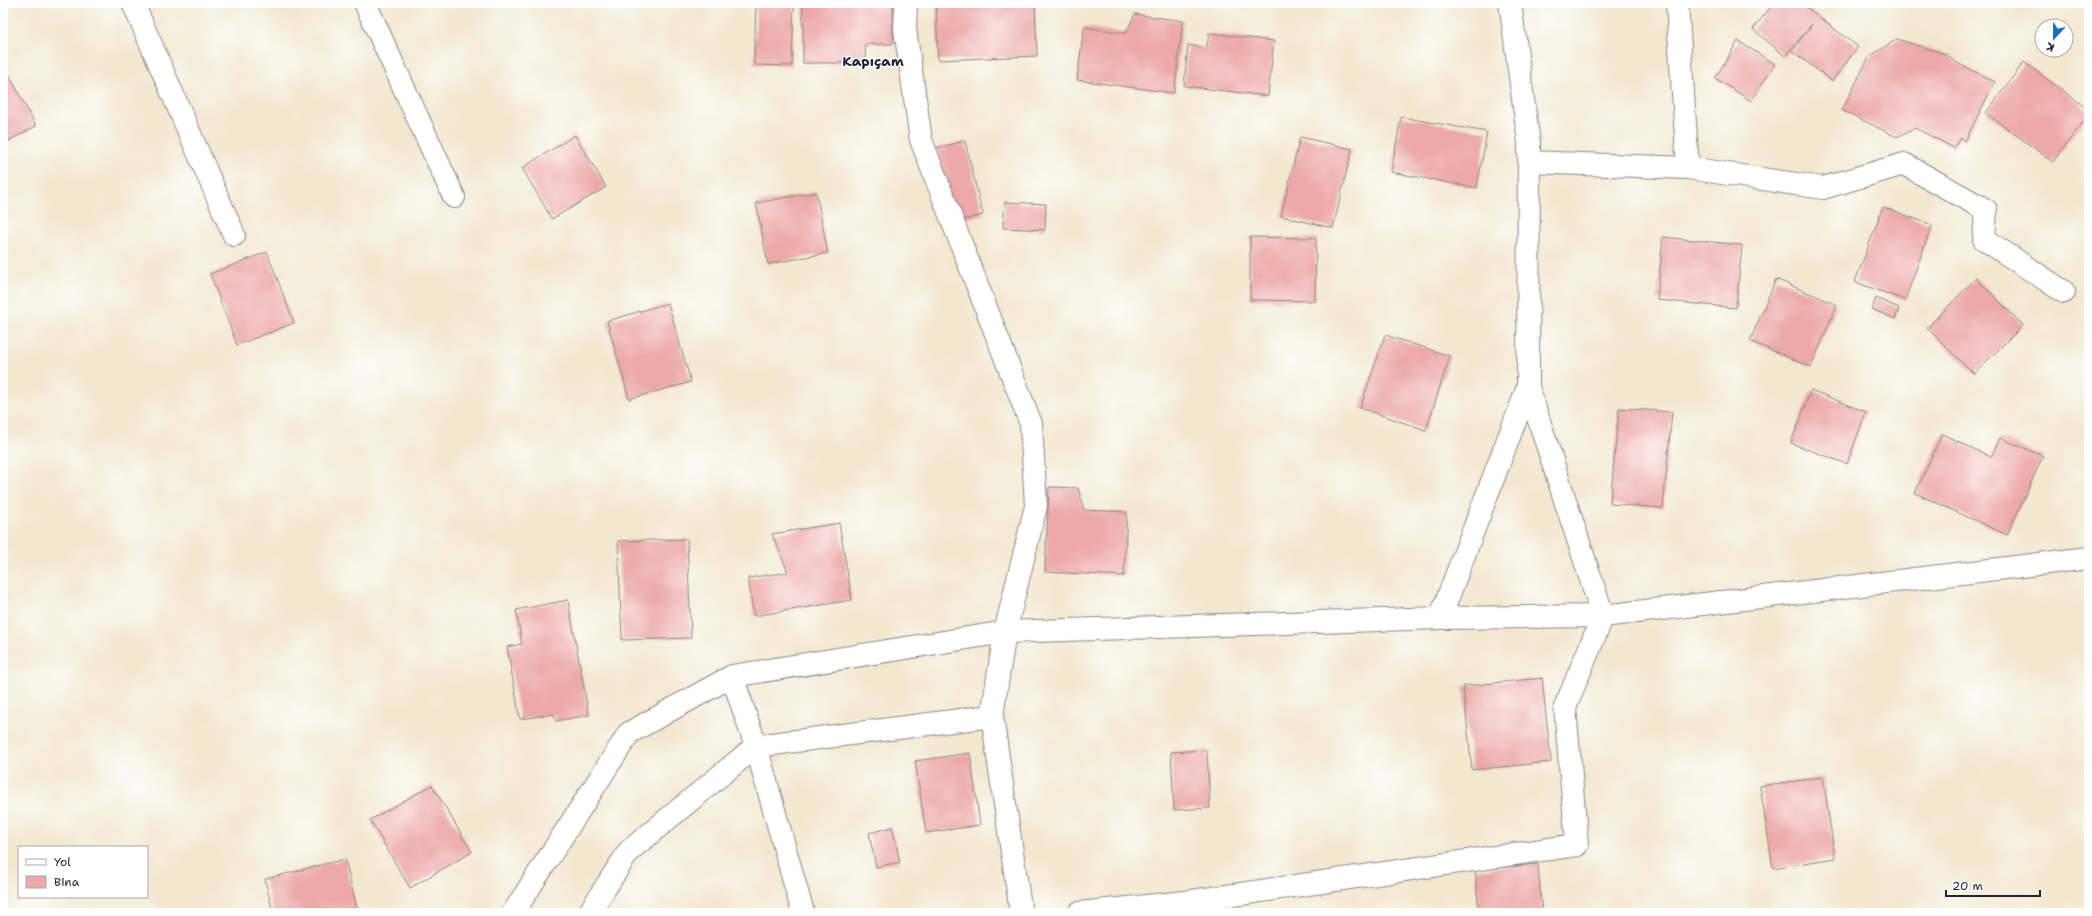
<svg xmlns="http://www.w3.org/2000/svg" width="2092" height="916" font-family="'Shantell Sans',sans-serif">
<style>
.building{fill:#eca9a7}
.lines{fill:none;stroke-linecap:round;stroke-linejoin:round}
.minor-casing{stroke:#8a8585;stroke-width:24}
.minor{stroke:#fff;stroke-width:22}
.labels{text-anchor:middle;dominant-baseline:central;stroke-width:3;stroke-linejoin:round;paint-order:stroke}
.quarter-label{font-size:14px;font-weight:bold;fill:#22223b;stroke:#fff}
</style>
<rect width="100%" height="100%" fill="#fff"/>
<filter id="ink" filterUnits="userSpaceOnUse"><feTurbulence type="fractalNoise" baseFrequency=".025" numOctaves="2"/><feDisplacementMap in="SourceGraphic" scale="8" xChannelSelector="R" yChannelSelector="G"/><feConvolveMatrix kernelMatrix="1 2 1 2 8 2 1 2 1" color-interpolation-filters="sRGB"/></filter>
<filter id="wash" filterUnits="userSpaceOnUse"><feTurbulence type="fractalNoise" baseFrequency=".012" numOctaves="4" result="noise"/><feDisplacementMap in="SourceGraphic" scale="16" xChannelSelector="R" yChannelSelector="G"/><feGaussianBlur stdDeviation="0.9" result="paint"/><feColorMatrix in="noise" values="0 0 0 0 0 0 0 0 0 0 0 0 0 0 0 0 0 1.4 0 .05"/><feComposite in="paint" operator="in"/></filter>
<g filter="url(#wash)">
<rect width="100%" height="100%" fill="#f2e8cf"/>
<g id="blocks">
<path class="building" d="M756 3H794L792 66 754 65Z
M803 3H893V44H865L866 63H803Z
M936 3H1035L1037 56 938 60Z
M1774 3H1801L1858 47 1832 81 1792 51 1812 24 1785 56 1753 29Z
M1135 14 1183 21 1174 93 1077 80 1084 27 1126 33Z
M1209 33 1274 41 1268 96 1184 86 1188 45 1207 48Z
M1897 39 1948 55 1957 63 1995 82 1965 141 1960 138 1954 148 1915 128 1897 137 1842 110 1869 57Z
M1738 41 1775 64 1751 101 1715 78Z
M2024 62 2089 110V114L2053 162 1986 113Z
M8 73 36 126 3 144V75Z
M1401 117 1487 132 1477 188 1391 172Z
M575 135 606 187 552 219 522 168Z
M1300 137 1352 149 1333 228 1281 216Z
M965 141 983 215 955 222 936 148Z
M816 192 828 253 768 264 756 203Z
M1005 202 1046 204 1045 230 1003 228Z
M1883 207 1932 225 1905 300 1855 282Z
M1250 237 1316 238 1315 301 1250 300Z
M1663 237 1742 245 1736 308 1657 300Z
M267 252 294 323 237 345 210 274Z
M1976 278 2023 325 1974 374 1927 328Z
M1776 279 1837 305 1811 367 1750 341Z
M1876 298 1899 308 1895 319 1872 309Z
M668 303 691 382 629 399 607 321Z
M1385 335 1450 356 1426 430 1360 408Z
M1811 390 1866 412 1847 464 1791 443Z
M1619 408 1672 412 1663 508 1610 504Z
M1942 434 1991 457 2000 438 2043 456 2007 535 1915 493Z
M1049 487 1078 488 1084 510 1127 512 1124 576 1045 572Z
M839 523 852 600 754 616 748 578 788 572 772 534Z
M687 539 691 638 622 640 618 541Z
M568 600 589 715 556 721 554 714 520 719 507 647 522 644 516 610Z
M1542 678 1551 762 1472 770 1463 686Z
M1207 750 1210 808 1174 810 1171 752Z
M970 753 980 825 926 833 915 761Z
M1823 777 1835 858 1773 868 1760 786Z
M432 785 472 852 410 888 370 820Z
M892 827 900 862 876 867 869 833Z
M345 859 358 913H273L265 879Z
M1538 864 1542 913H1479L1475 870Z"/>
</g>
</g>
<g filter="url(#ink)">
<use href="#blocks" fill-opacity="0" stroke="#8a8585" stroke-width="1"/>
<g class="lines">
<defs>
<path id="minor" d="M133 3 234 235
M365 3 454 197
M906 3 905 29 921 140 1031 424 1036 506 1005 632 992 716 1021 913
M1677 3 1688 168
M1529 162 1688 168 1823 188 1904 164 1986 210 1984 239 2064 292
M1440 618 1528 387
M732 676 756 746 803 913
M513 913 629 733 732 676 1005 632 1440 618 1603 616 2089 558
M589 913 629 851 756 746 992 716
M1079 913 1185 902 1577 845 1565 707 1603 616 1528 387 1529 143 1510 3"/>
</defs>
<use href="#minor" class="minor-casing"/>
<use href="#minor" class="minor"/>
</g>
</g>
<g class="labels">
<g class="quarter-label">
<text x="873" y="61">Kapıçam</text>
</g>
</g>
<rect width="2092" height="916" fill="none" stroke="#fff" stroke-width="16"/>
<rect x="18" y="846" width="130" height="52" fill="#ffffff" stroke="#a7a7b1"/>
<rect x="26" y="859" width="20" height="6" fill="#ffffff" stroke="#a7a7b1"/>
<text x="54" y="866" font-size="12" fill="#22223b">Yol</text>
<rect x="26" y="876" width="20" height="12" fill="#eca9a7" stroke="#a7a7b1"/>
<text x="54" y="886" font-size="12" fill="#22223b">Bina</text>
<g transform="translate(2054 38) rotate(202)"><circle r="19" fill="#ffffff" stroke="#a7a7b1"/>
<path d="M0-3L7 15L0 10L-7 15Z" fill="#1f6fb2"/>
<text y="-6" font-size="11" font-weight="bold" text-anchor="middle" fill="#22223b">K</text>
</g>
<path d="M1946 890v6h94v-6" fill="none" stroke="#22223b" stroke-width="2"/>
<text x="1952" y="890" font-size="12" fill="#22223b" stroke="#ffffff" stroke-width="3" paint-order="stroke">20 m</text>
</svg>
